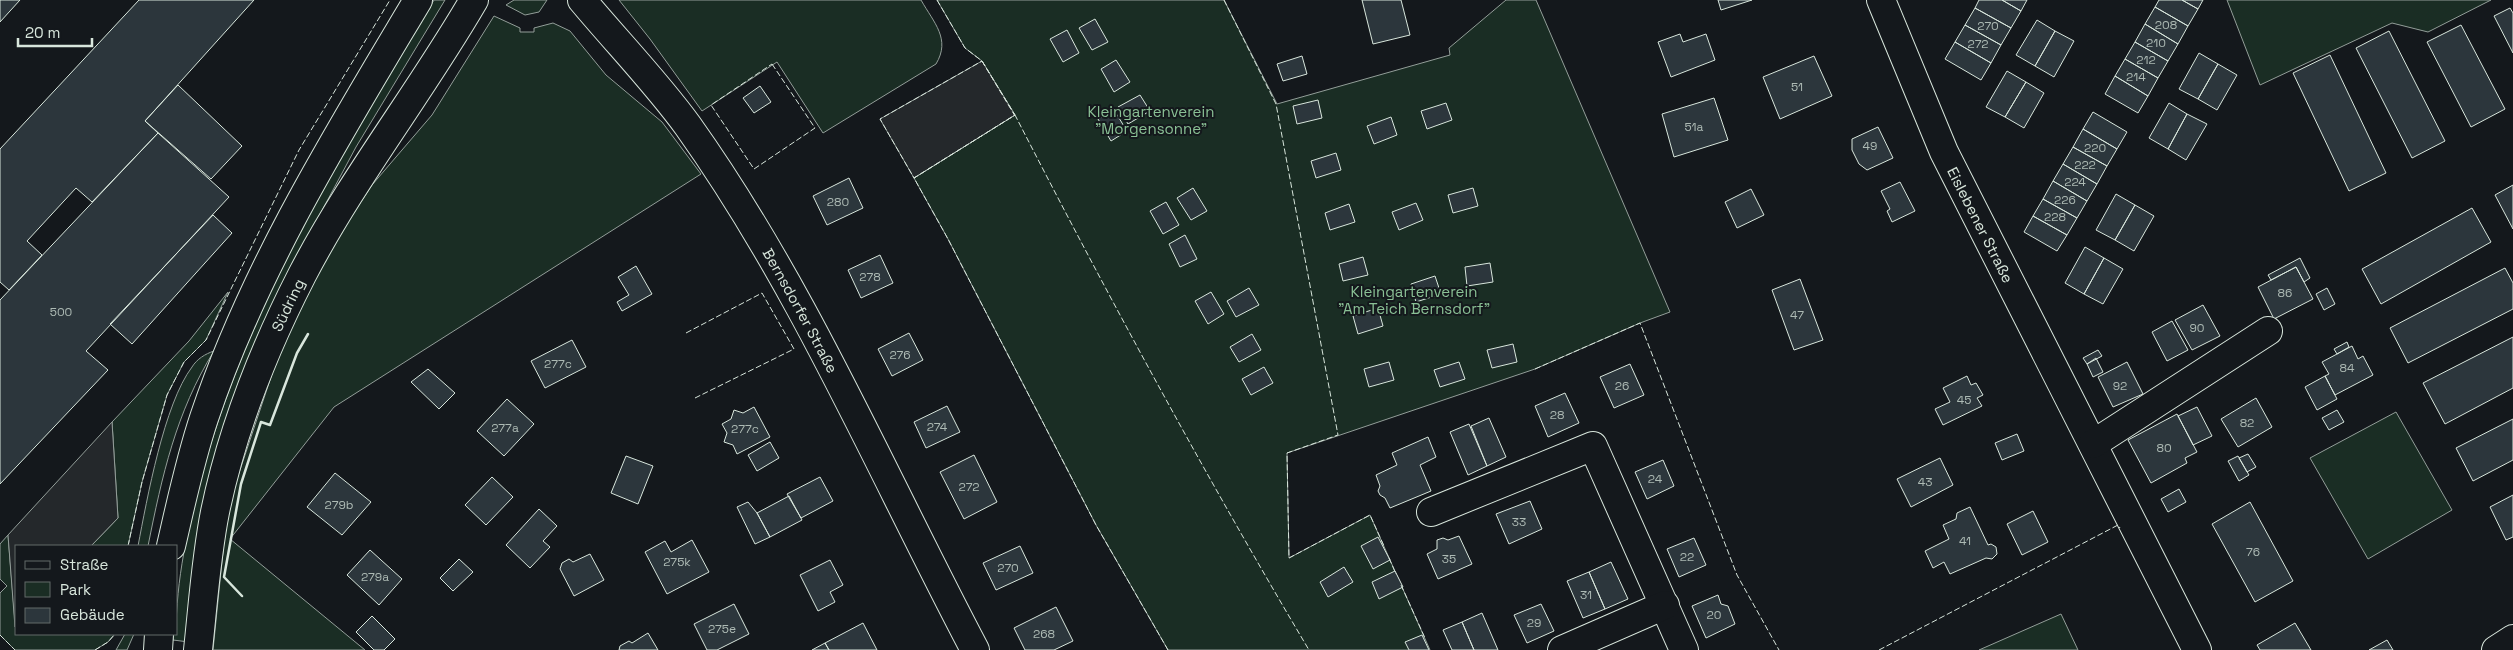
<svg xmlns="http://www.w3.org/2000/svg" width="2513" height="650" font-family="'Space Grotesk',sans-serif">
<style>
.green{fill:#1a2d24;stroke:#939e99}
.parking{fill:#24282b;stroke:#939e99}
.building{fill:#2c363c;stroke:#d8e6dc}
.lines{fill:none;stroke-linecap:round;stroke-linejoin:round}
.minor-casing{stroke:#d8e6dc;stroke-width:30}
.major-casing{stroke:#d8e6dc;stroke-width:30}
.minor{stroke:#14181c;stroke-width:28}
.major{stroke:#14181c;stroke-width:28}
.fence{stroke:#d8e6dc;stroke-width:1;stroke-dasharray:6 2.5;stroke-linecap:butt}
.wall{stroke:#d8e6dc;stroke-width:2.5}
.labels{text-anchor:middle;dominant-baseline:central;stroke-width:4;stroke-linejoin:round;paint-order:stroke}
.number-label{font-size:12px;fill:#adbab4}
.park-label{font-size:15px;fill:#8ac095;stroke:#14181c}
.street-label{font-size:15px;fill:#d8e6dc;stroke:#14181c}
</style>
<rect width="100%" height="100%" fill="#14181c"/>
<path class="green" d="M434 0H445L356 147 295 261 189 642 173 640V634H176C176 580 188 526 202 474 249 302 343 151 434 0Z
M514 0H547L539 12 525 15 506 5Z
M619 0H921C934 23 951 39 936 64L823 133 777 62 702 111 650 39Z
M937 0H1224L1277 104 1450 55 1449 48 1506 0H1536L1670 312 1640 323 1535 369 1287 453 1289 558 1370 515 1430 650H1168L1096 525 948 239 914 178 1015 115 982 61 965 48Z
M2227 0H2491L2428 32 2392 23 2260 85Z
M494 16 520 28V32H534V28L553 23 570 31 606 75 662 122 701 174 334 407 230 539 365 650H213L225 532 235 485 274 368 296 317 336 240 372 185 432 115Z
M228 292 206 340 184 362 167 395 142 482 128 546H91L118 518 112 422 189 341Z
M214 351C176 412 162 476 148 546H138C147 499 164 404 192 367 197 359 205 354 214 351Z
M2396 412 2452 510 2368 559 2310 458Z
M8 535 16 634H115L108 642 95 650H15L0 635V593L7 586 0 579V544Z
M2061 614 2078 650H1979Z
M125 634H134L127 650H116Z"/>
<path class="parking" d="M982 61 1015 115 914 178 880 119Z
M112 422 118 518 91 546H16L15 627 8 535Z"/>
<path class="building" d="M0 0H20L0 22Z
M139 0H254L145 121 158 133 92 202 76 188 27 241 42 255 9 290 0 282V149Z
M1362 0H1401L1410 35 1373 44Z
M1718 0H1752L1721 10Z
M1979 0H2002L2021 11 2011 28 1975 8Z
M2002 0H2027L2021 11Z
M2159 0H2182L2198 9 2188 26 2155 7Z
M2182 0H2203L2198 9Z
M2155 7 2188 26 2178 44 2145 24Z
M1975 8 2011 28 2001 45 1965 25Z
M2510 8 2513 13V53L2494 16Z
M1095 19 1108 42 1092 50 1079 28Z
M2037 20 2055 31 2035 66 2016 55Z
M2145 24 2178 44 2168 61 2135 42Z
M1965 25 2001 45 1991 63 1955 42Z
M2461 25 2505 109 2471 127 2427 42Z
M1067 30 1079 53 1063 62 1050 39Z
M2055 31 2074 41 2054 77 2035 66Z
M2389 31 2445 141 2412 158 2356 48Z
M1680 34 1683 42 1706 34 1715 60 1671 77 1658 42Z
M1955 42 1991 63 1981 80 1945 59Z
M2135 42 2168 61 2158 78 2125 59Z
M2199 53 2218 64 2198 99 2179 89Z
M2330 55 2386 173 2349 191 2293 73Z
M1302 56 1307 74 1283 81 1277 64Z
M1814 56 1832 96 1780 119 1763 77Z
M2125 59 2158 78 2148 96 2115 76Z
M1116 60 1130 82 1114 92 1101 69Z
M2218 64 2237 75 2217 110 2198 99Z
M2007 71 2026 82 2005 117 1986 107Z
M2115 76 2148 96 2138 113 2105 94Z
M2026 82 2044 93 2024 128 2005 117Z
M178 85 242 146 211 179 145 121Z
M760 86 771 102 754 113 743 98Z
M1140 95 1150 111 1128 124 1118 107Z
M1714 98 1728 140 1674 157 1662 114Z
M1318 100 1322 118 1297 124 1293 106Z
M1446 103 1452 120 1427 129 1421 111Z
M2169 103 2187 114 2168 149 2149 138Z
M1114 110 1127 131 1111 141 1098 119Z
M2093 112 2127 132 2117 149 2083 129Z
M2187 114 2207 124 2186 160 2168 149Z
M1391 117 1397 135 1374 144 1367 126Z
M1878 127 1893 158 1867 170 1859 164 1852 150V139Z
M2083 129 2117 149 2107 166 2073 147Z
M158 133 229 197 86 351 108 370 0 484V300Z
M2073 147 2107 166 2097 184 2063 164Z
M1336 153 1341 170 1316 178 1311 161Z
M2063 164 2097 184 2087 201 2053 181Z
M849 178 863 208 827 225 813 196Z
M2053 181 2087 201 2077 218 2043 199Z
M1900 182 1915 211 1892 222 1887 211 1890 209 1881 191Z
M2513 185V229L2495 195Z
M1193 188 1207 211 1191 220 1177 198Z
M1473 188 1478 206 1453 213 1448 195Z
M1751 189 1764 215 1737 228 1725 202Z
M2116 194 2135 205 2115 240 2096 230Z
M2043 199 2077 218 2067 235 2033 216Z
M1166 202 1179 225 1163 234 1150 211Z
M1416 203 1423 220 1399 230 1392 212Z
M1349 204 1355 222 1330 230 1325 213Z
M2135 205 2154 216 2134 251 2115 240Z
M2472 208 2491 242 2381 304 2362 269Z
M213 215 232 233 132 344 110 324Z
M2033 216 2067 235 2057 251 2024 232Z
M1185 235 1197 259 1180 267 1169 244Z
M2085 247 2104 258 2084 294 2065 283Z
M880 255 893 283 861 298 848 270Z
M1363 257 1368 275 1343 281 1339 264Z
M2104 258 2123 269 2103 304 2084 294Z
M2300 258 2310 278 2304 282 2296 267 2271 280 2268 275Z
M1490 263 1493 282 1467 286 1465 267Z
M636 266 652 294 622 311 617 302 629 295 618 277Z
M2296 267 2313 299 2274 319 2258 287Z
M2505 268 2513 283V309L2408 363 2390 328Z
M1435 276 1441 294 1416 302 1411 284Z
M1800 279 1823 340 1794 350 1772 290Z
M1249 288 1259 305 1236 317 1227 301Z
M2327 288 2335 304 2324 310 2316 294Z
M1211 292 1224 314 1208 324 1195 301Z
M2203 305 2220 336 2192 350 2175 320Z
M1378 308 1383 326 1358 334 1353 316Z
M2172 321 2188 350 2167 361 2152 332Z
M909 333 923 360 892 376 878 349Z
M1252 334 1261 350 1239 362 1230 347Z
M2513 337V388L2445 424 2423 383Z
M572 340 586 367 545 388 531 361Z
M2347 342 2349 347 2337 354 2334 349Z
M1513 344 1517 362 1492 368 1487 350Z
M2352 346 2358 359 2363 356 2373 375 2335 395 2325 376 2329 374 2322 362Z
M2098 350 2102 356 2087 364 2083 358Z
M2096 358 2103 372 2093 377 2087 364Z
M1389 362 1394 380 1369 387 1364 369Z
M1459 362 1465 379 1440 387 1434 370Z
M2127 362 2143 394 2113 407 2098 377Z
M1630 364 1644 395 1614 408 1600 377Z
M1264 367 1273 383 1251 395 1242 379Z
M428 369 455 393 439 409 411 382Z
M1967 376 1971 385 1976 383 1983 395 1977 398 1982 406 1943 425 1935 409 1950 402 1943 388Z
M2325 376 2337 399 2317 410 2305 387Z
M1565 393 1579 423 1548 437 1535 406Z
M2256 398 2272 427 2238 447 2221 419Z
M507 399 534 424 504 456 477 431Z
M947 406 960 432 926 448 914 422Z
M754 407 770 437 737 454 733 445 724 442 727 433 722 424 731 419 734 410 743 413Z
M2197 407 2212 436 2193 445 2178 416Z
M2337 410 2344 422 2329 430 2322 418Z
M2177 414 2197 452 2185 458 2187 463 2151 483 2128 440Z
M1489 418 1506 457 1487 466 1471 426Z
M2513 419V460L2473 481 2456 448Z
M1469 424 1487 466 1468 475 1450 432Z
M2017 434 2024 451 2002 460 1995 443Z
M1428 437 1436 457 1420 465 1431 491 1390 508 1385 498 1380 495 1378 491 1380 486 1376 475 1397 465 1392 453Z
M770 442 779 458 757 471 748 455Z
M2248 454 2256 467 2247 472 2239 458Z
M974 455 997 502 964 519 940 472Z
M626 456 653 466 638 504 611 493Z
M2238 456 2249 475 2239 481 2228 461Z
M1940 458 1953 485 1911 507 1897 479Z
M1663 460 1674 486 1647 499 1635 472Z
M335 473 371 502 342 535 307 507Z
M492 477 513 497 486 525 465 505Z
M820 477 833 501 801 518 787 494Z
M2179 489 2186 502 2168 512 2161 499Z
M2513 495V537L2506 540 2490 507Z
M789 496 802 520 770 537 757 513Z
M1530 501 1542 529 1509 544 1496 514Z
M748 502 757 513 770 537 755 544 737 507Z
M2250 502 2293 581 2255 602 2212 524Z
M1970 507 1988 545 1991 544 1996 547 1997 554 1992 559 1986 558 1950 574 1944 562 1933 568 1925 551 1949 539 1943 525 1956 519 1957 513Z
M539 509 557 526 543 541 550 547 530 568 506 545Z
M2033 511 2048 542 2022 555 2007 524Z
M1459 536 1472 564 1438 579 1427 554 1437 549V540L1443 538 1448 540Z
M1378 537 1390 560 1373 569 1361 546Z
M1694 538 1706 565 1679 577 1667 549Z
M692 540 709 572 667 594 645 552 665 541 671 552Z
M1020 546 1033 573 996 590 983 563Z
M370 550 402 579 379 605 347 575Z
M590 554 604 580 574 596 560 569 562 563 569 559 573 562Z
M459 559 473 572 453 591 440 578Z
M830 560 843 585 830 592 835 602 818 611 800 575Z
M1611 562 1628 599 1605 609 1589 572Z
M1344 567 1353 582 1328 597 1320 582Z
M1395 571 1403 587 1379 599 1372 582Z
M1589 572 1605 609 1583 618 1567 581Z
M1718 595 1721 604 1728 606 1735 624 1706 638 1692 606Z
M734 604 749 634 717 650H707L694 624Z
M1541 604 1554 631 1527 643 1514 615Z
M1056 607 1073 641 1054 650H1025L1014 628Z
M1482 613 1498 650H1474L1462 622Z
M372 616 395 639 384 650H374L356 632Z
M1462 622 1474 650H1452L1443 630Z
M863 623 877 650H829L825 643Z
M2295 623 2311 650H2260L2257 645Z
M648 633 658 650H619L620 646 629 641 632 643Z
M1422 635 1429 650H1409L1405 642Z
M2387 640 2393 650H2369Z
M825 643 829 650H812Z"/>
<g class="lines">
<defs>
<g id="minor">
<path id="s1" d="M582 0C617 42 656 82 688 126 804 289 882 474 975 650"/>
<path id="s2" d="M1881 0 1944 152 2197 650"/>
<path d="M2093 444 2268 331"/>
<path d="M1431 512 1593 446 1684 650"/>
<path d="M1562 650 1665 605"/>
<path d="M2496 650 2513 639"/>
</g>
<g id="major">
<path d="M171 546C181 503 190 460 204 418 254 269 338 134 418 0"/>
<path d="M158 650 159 634"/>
<path id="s3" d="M198 650C203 604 206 557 215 512 232 430 264 349 302 275 352 179 420 93 474 0"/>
</g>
</defs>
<use href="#minor" class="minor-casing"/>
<use href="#major" class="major-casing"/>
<use href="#minor" class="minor"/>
<use href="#major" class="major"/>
<path class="fence" d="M937 0 965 48 982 61 1015 116
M1224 0 1276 104 1338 435 1287 453 1289 558 1370 515 1384 546
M982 61 1015 115 914 178 880 119Z
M772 64 815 128 754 169 711 105Z
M686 333 762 293 794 349 695 398
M1535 369 1640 323 1737 575 1779 650
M128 546 142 482 167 395 184 362 206 340 299 150 390 0
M1389 558 1396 574
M1401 585 1425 638
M0 635 15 650
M95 650 108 642 115 634
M1168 650 1096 525 948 239 914 178 1015 115C1108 296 1205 475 1309 650
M1879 650 2118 525 2120 528"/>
<path class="wall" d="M242 596 224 577 241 484 261 422 270 425 297 353 308 334"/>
</g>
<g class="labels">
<g class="number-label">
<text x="2166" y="25">208</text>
<text x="1988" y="26">270</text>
<text x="2156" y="43">210</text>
<text x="1978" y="44">272</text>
<text x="2146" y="60">212</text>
<text x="2136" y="77">214</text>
<text x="1797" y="87">51</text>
<text x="1694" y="127">51a</text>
<text x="1870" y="146">49</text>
<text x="2095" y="148">220</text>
<text x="2085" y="165">222</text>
<text x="2075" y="182">224</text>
<text x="2065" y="200">226</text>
<text x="838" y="202">280</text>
<text x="2055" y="217">228</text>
<text x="870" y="277">278</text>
<text x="2285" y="293">86</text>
<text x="61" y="312">500</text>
<text x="1797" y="315">47</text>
<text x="2197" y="328">90</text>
<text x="900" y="355">276</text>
<text x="558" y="364">277c</text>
<text x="2347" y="368">84</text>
<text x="1622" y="386">26</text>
<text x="2120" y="386">92</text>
<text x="1964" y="400">45</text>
<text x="1557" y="415">28</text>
<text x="2247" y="423">82</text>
<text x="937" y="427">274</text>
<text x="505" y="428">277a</text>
<text x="745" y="429">277c</text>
<text x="2164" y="448">80</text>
<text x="1655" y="479">24</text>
<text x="1925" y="482">43</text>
<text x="969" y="487">272</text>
<text x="339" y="505">279b</text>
<text x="1519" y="522">33</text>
<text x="1965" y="541">41</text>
<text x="2253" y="552">76</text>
<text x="1687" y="557">22</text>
<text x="1449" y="559">35</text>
<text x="677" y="562">275k</text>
<text x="1008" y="568">270</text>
<text x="375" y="577">279a</text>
<text x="1586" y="595">31</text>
<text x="1714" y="615">20</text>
<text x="1534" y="623">29</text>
<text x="722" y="629">275e</text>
<text x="1044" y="634">268</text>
</g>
<g class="park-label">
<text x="1151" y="111">Kleingartenverein<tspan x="1151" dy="17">"Morgensonne"</tspan></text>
<text x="1414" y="291">Kleingartenverein<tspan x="1414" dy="17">"Am Teich Bernsdorf"</tspan></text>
</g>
<g class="street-label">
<text stroke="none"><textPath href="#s2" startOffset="246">Eislebener Straße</textPath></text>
<text stroke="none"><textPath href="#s3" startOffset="359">Südring</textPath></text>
<text stroke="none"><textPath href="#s1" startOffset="381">Bernsdorfer Straße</textPath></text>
</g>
</g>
<rect x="15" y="545" width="162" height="90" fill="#14181c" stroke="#626a69"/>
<rect x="25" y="561" width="25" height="8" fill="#14181c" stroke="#626a69"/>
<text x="60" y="570" font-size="15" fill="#d8e6dc">Straße</text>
<rect x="25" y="582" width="25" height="15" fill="#1a2d24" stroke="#626a69"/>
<text x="60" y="595" font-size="15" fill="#d8e6dc">Park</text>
<rect x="25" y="608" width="25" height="15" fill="#2c363c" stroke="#626a69"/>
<text x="60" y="620" font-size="15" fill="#d8e6dc">Gebäude</text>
<path d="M18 38v8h74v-8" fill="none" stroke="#d8e6dc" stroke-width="2.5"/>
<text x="25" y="38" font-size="15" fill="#d8e6dc" stroke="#14181c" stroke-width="4" paint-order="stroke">20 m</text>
</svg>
